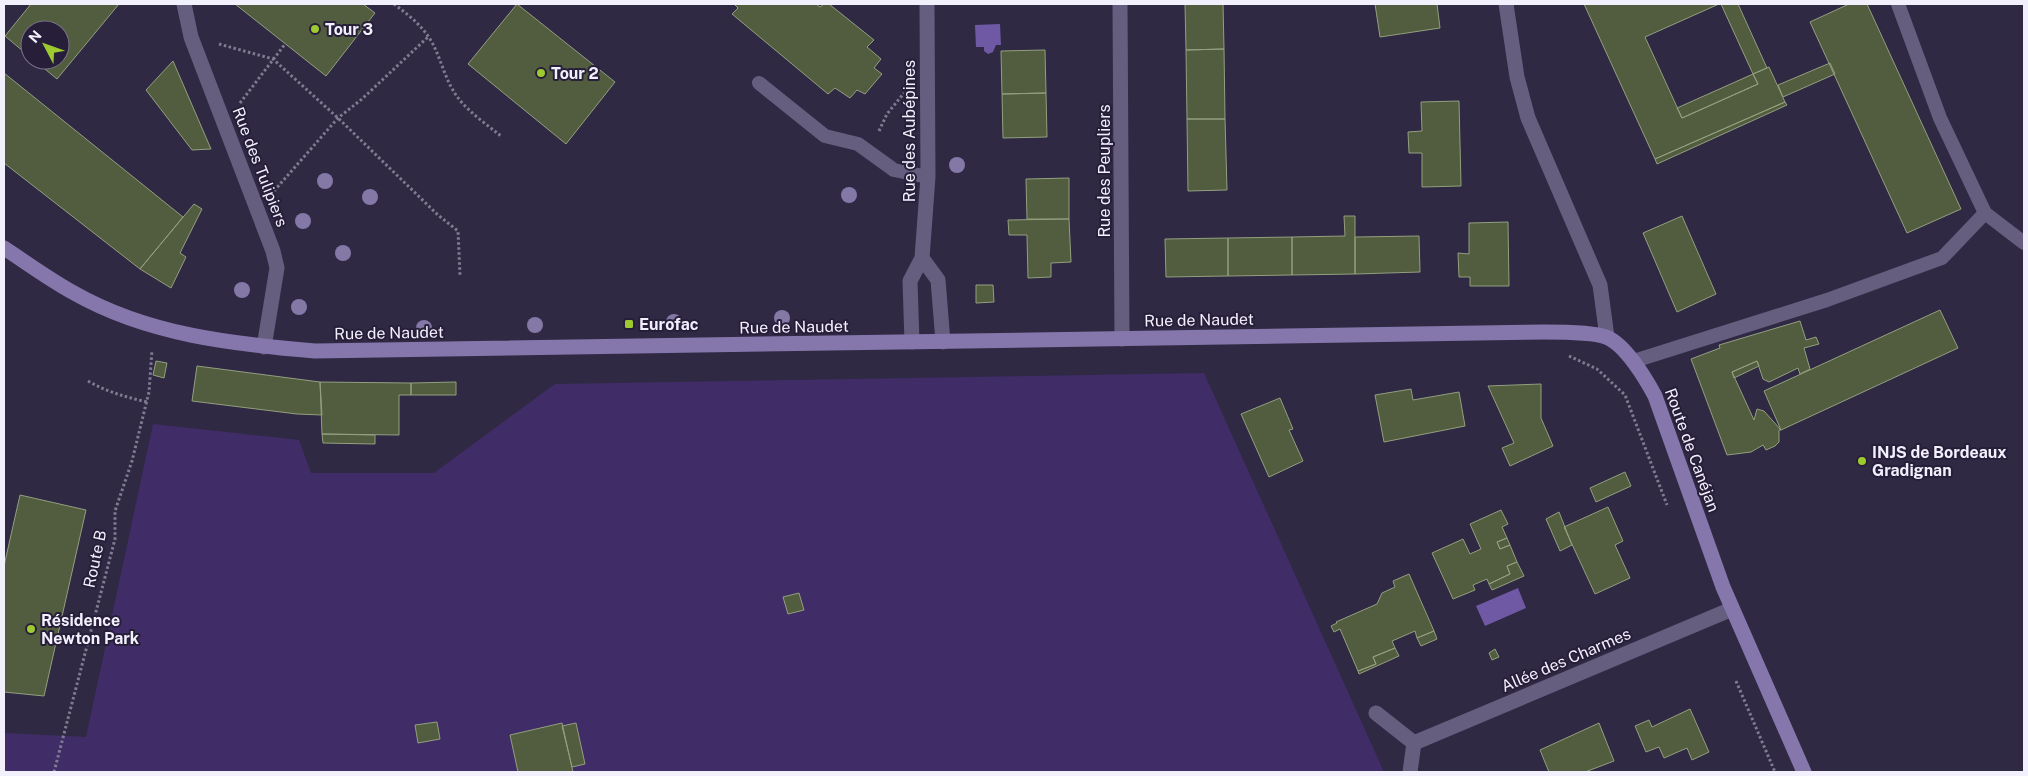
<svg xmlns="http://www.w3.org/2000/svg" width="2028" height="776" font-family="'Public Sans',sans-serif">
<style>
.green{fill:#402d68}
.water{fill:#6f59a5}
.building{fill:#525d3f;stroke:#939f7f}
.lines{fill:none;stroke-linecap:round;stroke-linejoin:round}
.path{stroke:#817b91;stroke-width:3;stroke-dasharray:2.5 2.5;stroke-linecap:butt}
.lane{stroke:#665e7f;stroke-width:14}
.street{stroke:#665e7f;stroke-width:15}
.secondary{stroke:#8577ac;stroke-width:15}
.tree{fill:#8478a7}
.poi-dot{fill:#9dca2f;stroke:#271f39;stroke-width:2}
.labels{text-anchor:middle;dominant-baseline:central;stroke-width:4;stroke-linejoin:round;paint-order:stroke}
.poi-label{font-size:16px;font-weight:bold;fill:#f3f0fe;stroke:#271f39;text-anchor:start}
.street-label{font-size:16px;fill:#f3f0fe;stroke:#271f39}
</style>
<rect width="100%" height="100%" fill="#302944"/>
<path class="green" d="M1204 373 1384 772H4V733L86 737 153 424 299 440 311 473H434L555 384Z"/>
<path class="water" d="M1000 24 1001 45H996L993 52 988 54 984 51V47H976L975 25Z
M1518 588 1526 608 1485 626 1476 606Z"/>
<path class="building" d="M31 4H119L57 79 34 60H60V30H30V57L5 36Z
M235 4H363L375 13 326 76Z
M517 4 615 82 566 144 468 64Z
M734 4H816L820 7 824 4H829L874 40 867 47 881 59 874 68 882 74 865 94 857 90 850 98 835 88 828 94 732 14 738 8Z
M1185 4H1223L1224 49 1186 50Z
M1375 4H1437L1440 28 1380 37Z
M1584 4H1719L1645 37 1682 118 1758 84 1753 74 1769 67 1785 102 1655 159Z
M1721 4H1738L1767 68 1753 74Z
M1849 4H1867L1961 209 1907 233 1810 22Z
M1224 49 1225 119H1187L1186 50Z
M1045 50 1046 93 1002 94 1001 51Z
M173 61 211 149 192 150 146 90Z
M1830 63 1835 74 1783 97 1778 85Z
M4 73 183 217 140 269 4 163Z
M1753 74 1758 84 1682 118 1677 108Z
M1046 93 1047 137 1003 138 1002 94Z
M1459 101 1461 186 1422 187V153H1409L1408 132 1422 131 1421 102Z
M1785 102 1787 105 1657 164 1655 159Z
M1187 119H1225L1227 190 1188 191Z
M1069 178V219H1027L1026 179Z
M194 204 202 209 180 253 186 257 171 288 140 269Z
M1344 216H1355V274L1292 275V237L1345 236Z
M1682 216 1716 294 1677 312 1643 233Z
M1069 219 1071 262 1051 263V277L1028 278 1027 235H1009L1008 220Z
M1508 222 1509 286H1470V277H1459L1458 253 1469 254V223Z
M1419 236 1420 272 1355 274V237Z
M1292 237V275L1228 276V238Z
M1228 238V276L1166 277 1165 239Z
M976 285H993L994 302 976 303Z
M1940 310 1958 348 1781 430 1764 391Z
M1800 321 1806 340 1816 337 1819 344 1804 348 1810 369 1800 374 1798 368 1769 382 1763 379 1757 361 1732 372 1754 420 1757 409 1764 411 1781 430H1779V442L1775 446 1766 450 1763 445 1751 452 1727 455 1691 359 1720 348 1719 345Z
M156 361 167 363 164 378 153 375Z
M1757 361 1759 366 1734 378 1732 372Z
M197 366 320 382 322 415 297 414 192 401Z
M320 382 411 383V395H399V435L322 434Z
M456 382V395H411V383Z
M1541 384V418L1553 446 1510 466 1502 448 1514 443 1488 386Z
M1411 389 1413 400 1459 392 1465 426 1384 442 1375 395Z
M1280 398 1293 429 1289 430 1303 461 1269 477 1241 414Z
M322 434 375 435V444L323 443Z
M1625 472 1631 486 1596 502 1590 488Z
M20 495 86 510 44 696 4 692V566Z
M1608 507 1623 541 1615 545 1630 578 1595 594 1564 527Z
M1501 510 1508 524 1502 527 1507 538 1497 542 1500 549 1510 545 1517 562 1507 566 1510 574 1489 584 1487 579 1473 585 1475 590 1453 599 1432 553 1463 539 1470 554 1481 549 1470 524Z
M1559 512 1572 545 1560 551 1546 519Z
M1507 538 1510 545 1500 549 1497 542Z
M1517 562 1524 576 1492 590 1489 584 1510 574 1507 566Z
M1409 574 1434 631 1417 638 1415 631 1392 641 1395 648 1373 657 1376 664 1358 671 1340 629 1334 632 1331 626 1337 623 1336 622 1377 604 1382 593 1395 587 1393 581Z
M799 593 804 610 788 614 783 597Z
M1434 631 1437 639 1421 646 1417 638Z
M1395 648 1399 656 1359 674 1358 671 1376 664 1373 657Z
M1495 649 1499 657 1492 660 1489 653Z
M1690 709 1709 752 1692 760 1687 748 1664 758 1659 747 1646 752 1635 726 1649 720 1652 727Z
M437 722 440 739 418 743 415 725Z
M562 723 573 772H518L510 735Z
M576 723 585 764 572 767 562 726Z
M1599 723 1614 761 1585 772H1549L1540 750Z"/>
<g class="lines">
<path class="path" d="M394 4C406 13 419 23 428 36 440 53 443 76 456 95 467 111 486 124 501 136
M219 44 273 59 338 118 438 215 458 231 460 275
M240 103 285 44
M879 131 887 114 904 93
M274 191 338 118 362 99 428 37
M1569 356 1597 369 1625 395 1667 505
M88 381C107 392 126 397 147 402
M1736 681 1775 772
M4 771 5 772
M54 772 115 539V511L132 461 149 392 152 350"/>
<path class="lane" d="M1898 4 1940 118 1985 213 2024 243
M759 83 825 136 858 144 894 170 928 177
M1634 361 1827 300 1942 258 1985 213"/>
<path class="street" d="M184 4 191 37 273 251 277 268 264 347
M1120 4 1122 339
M1506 4 1517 77 1528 118 1600 285 1607 337
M922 258 938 280 943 342
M912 342 910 281 922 258 928 177 927 4
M1376 713 1414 743 1732 609
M1410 772 1414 743"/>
<path class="secondary" d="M4 248C27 263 50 280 74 293 148 335 232 344 315 351L1544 332C1560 332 1593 332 1606 337 1625 344 1646 379 1655 396L1723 587 1804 772"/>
</g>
<g class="tree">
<circle cx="957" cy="165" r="8"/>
<circle cx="325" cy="181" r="8"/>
<circle cx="849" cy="195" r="8"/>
<circle cx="370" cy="197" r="8"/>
<circle cx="303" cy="221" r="8"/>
<circle cx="343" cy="253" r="8"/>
<circle cx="242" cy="290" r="8"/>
<circle cx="299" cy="307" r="8"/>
<circle cx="782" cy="318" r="8"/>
<circle cx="674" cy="322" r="8"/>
<circle cx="535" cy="325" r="8"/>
<circle cx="424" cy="328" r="8"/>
</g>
<g class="poi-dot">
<circle cx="315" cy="29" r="5"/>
<circle cx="541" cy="73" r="5"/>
<rect x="624" y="319" width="10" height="10" rx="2.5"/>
<circle cx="1862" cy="461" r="5"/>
<circle cx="31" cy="629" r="5"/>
</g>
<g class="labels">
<g class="poi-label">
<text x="325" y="29">Tour 3</text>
<text x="551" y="73">Tour 2</text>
<text x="639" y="324">Eurofac</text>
<text x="1872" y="452">INJS de Bordeaux<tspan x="1872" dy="18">Gradignan</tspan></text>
<text x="41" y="620">Résidence<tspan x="41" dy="18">Newton Park</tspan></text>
</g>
<g class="street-label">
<text transform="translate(909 131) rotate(-90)">Rue des Aubépines</text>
<text transform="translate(260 167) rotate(69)">Rue des Tulipiers</text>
<text transform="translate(1104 171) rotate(-90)">Rue des Peupliers</text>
<text transform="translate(1199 320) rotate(-1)">Rue de Naudet</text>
<text transform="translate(794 327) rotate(-1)">Rue de Naudet</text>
<text transform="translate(389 333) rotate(-1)">Rue de Naudet</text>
<text transform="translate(1692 450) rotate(70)">Route de Canéjan</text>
<text transform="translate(95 559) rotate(-78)">Route B</text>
<text transform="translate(1566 660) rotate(-23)">Allée des Charmes</text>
</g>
</g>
<rect width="2028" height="776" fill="none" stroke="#f3f0fe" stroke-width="10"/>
<g transform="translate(45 45) rotate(311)"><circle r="24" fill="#271f39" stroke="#797388"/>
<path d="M0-4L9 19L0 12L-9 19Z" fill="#9dca2f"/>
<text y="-8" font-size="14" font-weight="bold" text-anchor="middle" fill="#f3f0fe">N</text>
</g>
</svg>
